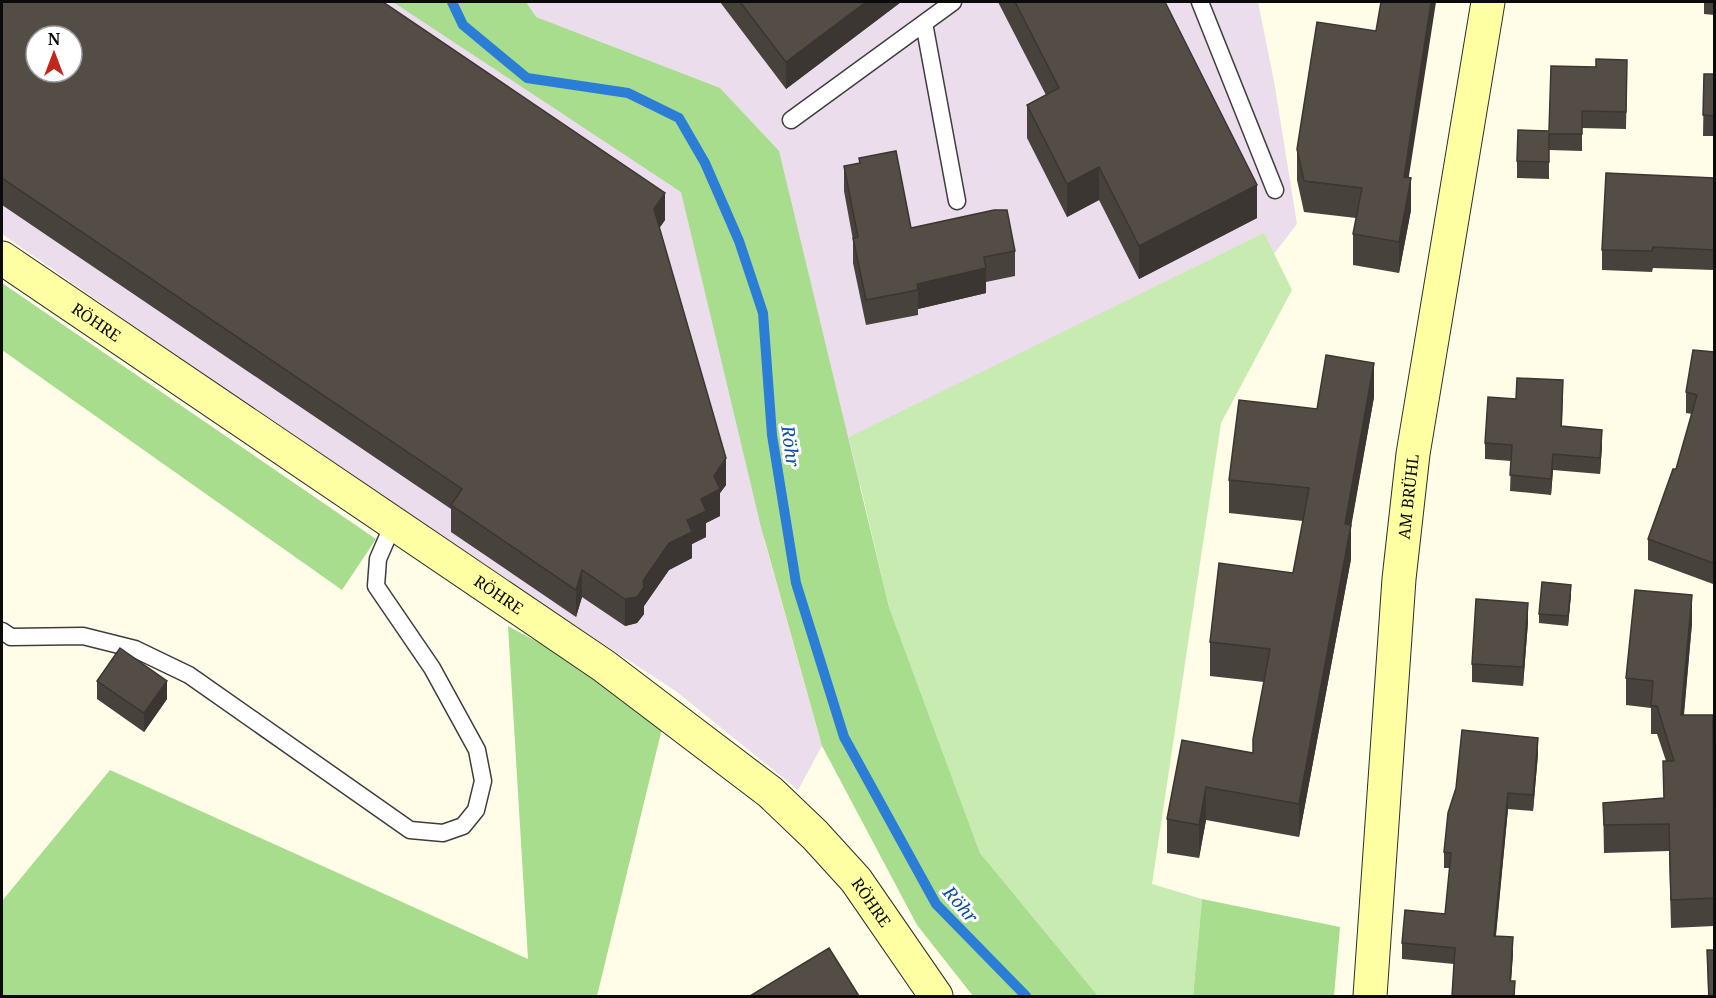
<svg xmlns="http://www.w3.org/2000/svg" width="1716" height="998" font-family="'Noto Serif',serif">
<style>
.industrial{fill:#ebddeb;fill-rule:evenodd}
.green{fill:#c7ebb0}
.forest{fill:#a8dd8e}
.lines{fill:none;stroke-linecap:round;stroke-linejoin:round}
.stream{stroke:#2b7dd6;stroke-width:10}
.lane-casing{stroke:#3e3e3e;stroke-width:19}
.secondary-casing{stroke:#2d2d2d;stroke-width:35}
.lane{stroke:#fff;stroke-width:16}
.secondary{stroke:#feffa3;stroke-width:33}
.wall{fill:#48423c}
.shaded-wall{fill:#3b3631}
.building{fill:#544d46;stroke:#3b3631;stroke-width:1.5;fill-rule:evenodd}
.labels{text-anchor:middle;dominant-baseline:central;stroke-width:6;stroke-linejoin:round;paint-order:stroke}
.street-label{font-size:16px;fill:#0b0b0b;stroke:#fff}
.water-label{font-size:18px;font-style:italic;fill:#0d4fa3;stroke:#fff}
</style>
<rect width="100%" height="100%" fill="#fffde8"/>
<path class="industrial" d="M2 2H1258L1274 81 1297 224 1274 254 764 539 822 746 798 790 677 692 378 496 2 234ZM36 36H72V72H36Z"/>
<path class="green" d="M1264 233 1292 290 1221 423 1152 884 1202 899 1193 996H1098L980 853 889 607 849 437Z"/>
<path class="forest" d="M393 2H526L536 17 720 88 779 151 889 607 980 853 1098 996H973L917 925 822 746 761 527 681 192Z
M2 283 376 539 342 590 2 350Z
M508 626 666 712 597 996H2V901L110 770 528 959Z
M1202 899 1340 927 1334 996H1193Z"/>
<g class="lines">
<path class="stream" d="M452 2 463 25 527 78 628 93 679 118 705 163 739 241 763 313 772 435 796 583 844 737 936 904 1026 996"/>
<defs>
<path id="lane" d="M1200 2 1275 190
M924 23 957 201
M791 120 953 2
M2 631 11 637 83 636 135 649 189 675 410 830 443 833 463 826 476 810 483 781 477 750 432 668 376 586 378 559 394 522"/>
<g id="secondary">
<path id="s1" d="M2 258 604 666 770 792 815 835 856 880 936 996"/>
<path id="s2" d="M1370 996 1399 579 1413 454 1488 2"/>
</g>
</defs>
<use href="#lane" class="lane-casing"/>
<use href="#secondary" class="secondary-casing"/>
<use href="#lane" class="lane"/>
<use href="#secondary" class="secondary"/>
</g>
<path class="wall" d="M2 2 665 220 659 228 726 485 720 493V516L706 523V537L692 544V558L669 570 644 606V614L637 623 625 626 582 597 576 617 451 532V509L2 205Z
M720 2H901L786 89Z
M998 2H1165L1257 218 1139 279 1099 200 1067 217 1027 138V105L1046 95Z
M1704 2H1714V15L1704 14Z
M1704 74H1714V136H1703Z
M1627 77 1626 129 1582 128V151L1549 150V179L1517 178V161L1549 131Z
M1297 149 1409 178 1411 210 1399 273 1353 265V234L1356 218 1304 212 1297 180Z
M859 158 911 228 1015 251V276L986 282V293L918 309V315L866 325 853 263V240L844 191V166L859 163Z
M1714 178V270L1653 268 1652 272 1602 270V250Z
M1714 352V579L1713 584 1648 560V539L1676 469 1692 414 1686 413V392Z
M1563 396 1562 427 1602 446 1600 474 1553 470 1551 495 1510 491 1511 461 1485 459V443L1516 399Z
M1374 397 1351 525V559L1299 837 1206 820 1199 858 1167 853V819L1182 740 1253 753 1264 682 1210 676V642L1293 573 1303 521 1229 513V480L1317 409Z
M1571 595 1568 626 1539 623V614Z
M1528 622 1523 686 1472 682V664Z
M1692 623 1684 715 1714 790V926L1671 928 1669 851 1604 853 1603 803 1664 798 1663 761H1666L1657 734H1651V708L1626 705V678Z
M97 681 167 699 144 732 97 699Z
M1538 754 1533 811 1508 809 1496 936 1513 953 1511 981 1515 996 1454 964 1402 959V943L1445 914 1450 868H1444V852Z
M1707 950 1714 996H1708Z"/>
<path class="shaded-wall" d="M866 2H901L786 89V62Z
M1431 2H1436L1404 208V177Z
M1099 167V200L1067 217V184Z
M1411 178V210L1399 273V242Z
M1257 185V218L1139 279V246Z
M665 193V220L654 236V209Z
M986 268V293L918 309V290L917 284Z
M1374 363V397L1347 550 1351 525V559L1299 837V804L1345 524Z
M1602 430V446L1600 474V458Z
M1553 454V470L1551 495V479Z
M726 458V485L720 493V516L706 523V537L692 544V558L669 570 644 606V614L637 623 625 626V599L643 581 669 543 687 520 701 499 714 476Z
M1714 558V579L1713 584V563Z
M582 570V597L576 617V590Z
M1571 585V595L1568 626V616Z
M1692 595V623L1681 743V715Z
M1528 603V622L1523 686V667Z
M167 681V699L144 732V713Z
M1538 738V754L1533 811V795Z
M1206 787V820L1199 858V825Z
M1508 793V809L1494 952V936Z
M1513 937V953L1510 996V981Z"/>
<path class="building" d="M2 2H383L665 193 654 209 726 458 714 476 720 489 701 499 706 511 687 520 692 532 669 543 643 581 644 587 637 597 625 599 582 570 576 590 451 505 462 489 2 178ZM36 36H72V72H36Z
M740 2H866L786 62Z
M1015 2H1165L1257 185 1139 246 1099 167 1067 184 1027 105 1059 88Z
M1381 2H1431L1404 177 1411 178 1399 242 1353 234 1362 188 1304 181 1297 149 1317 22 1376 31Z
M1596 59 1627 60 1626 112 1582 111V134H1549V162L1517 161 1518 130 1549 131 1551 66 1596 67Z
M1704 74H1714V116L1703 115Z
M896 151 911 228 994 210H1007L1015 251 984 257 986 268 917 284 918 290 866 300 853 238 858 237 844 166 860 163 859 158Z
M1606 173 1714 178V250L1653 247 1652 251 1602 250Z
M1693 350 1714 352V558L1713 563 1648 539 1673 469H1676L1697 395 1686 392Z
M1326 355 1374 363 1345 524 1351 525 1299 804 1206 787 1199 825 1167 819 1182 740 1253 753V739L1270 649 1210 642 1219 563 1293 573 1309 488 1229 480 1239 400 1317 409Z
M1517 378 1563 380 1561 426 1602 430 1600 458 1553 454 1551 479 1510 475 1512 445 1485 443 1488 397 1516 399Z
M1542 582 1571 585 1568 616 1539 614Z
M1635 590 1692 595 1681 715H1713L1714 898 1671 900 1669 824 1604 825 1603 803 1664 798 1663 761H1674L1657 706H1651L1653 681 1626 678Z
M1476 599 1528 603 1523 667 1472 664Z
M120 648 167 681 144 713 97 681Z
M1462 730 1538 738 1533 795 1508 793 1494 936 1513 937 1510 981H1515L1514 996H1452L1455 948 1402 943 1405 910 1445 914 1451 853 1444 852 1448 813 1456 788Z
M829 948 859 996H750Z
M1707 950H1714V996H1709Z"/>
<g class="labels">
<g class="street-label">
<text stroke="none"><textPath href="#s1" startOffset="114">RÖHRE</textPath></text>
<text stroke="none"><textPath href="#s2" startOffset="501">AM BRÜHL</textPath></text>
<text stroke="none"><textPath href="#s1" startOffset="600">RÖHRE</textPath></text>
<text stroke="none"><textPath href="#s1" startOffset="1086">RÖHRE</textPath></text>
</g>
<g class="water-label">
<text transform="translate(791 446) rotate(82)">Röhr</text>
<text transform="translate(961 904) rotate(49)">Röhr</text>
</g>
</g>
<rect width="1716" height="998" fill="none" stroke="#0b0b0b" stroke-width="6"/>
<g transform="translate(54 54)"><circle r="28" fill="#ffffff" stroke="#9d9d9d" stroke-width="1.5"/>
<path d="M0-4.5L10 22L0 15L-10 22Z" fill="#c3271a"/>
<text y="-9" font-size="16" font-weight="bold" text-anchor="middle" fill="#0b0b0b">N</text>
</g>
</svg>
